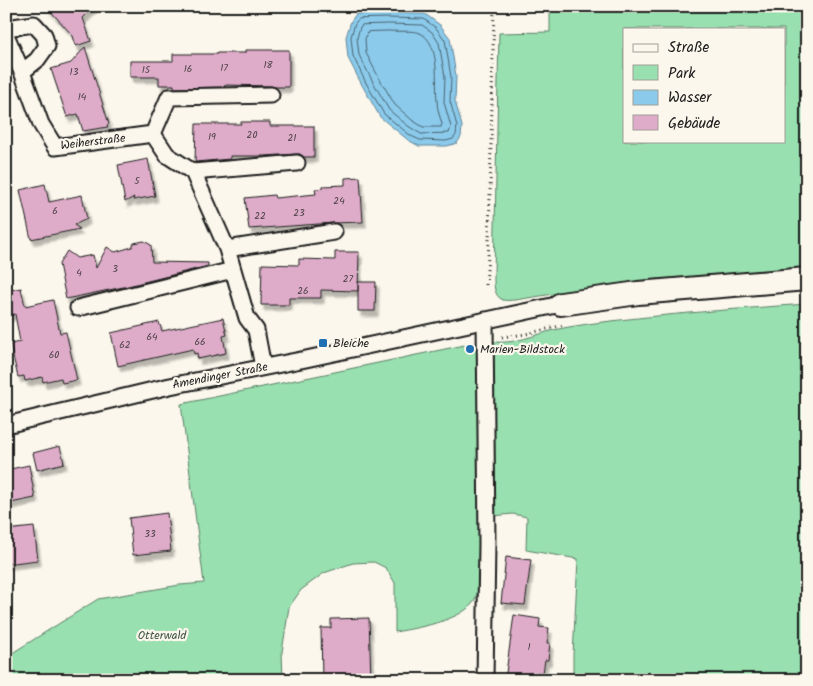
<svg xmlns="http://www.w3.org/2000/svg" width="813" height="686" font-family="Kalam,sans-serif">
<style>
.green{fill:#98e0af;stroke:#5a7e66;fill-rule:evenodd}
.water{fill:#8bcaeb;stroke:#5f8498}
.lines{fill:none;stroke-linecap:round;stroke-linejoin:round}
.shore{stroke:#48626f;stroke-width:1}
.building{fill:#deacc9;stroke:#1c1c1c;filter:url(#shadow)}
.street-casing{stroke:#1c1c1c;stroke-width:19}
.secondary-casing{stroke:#1c1c1c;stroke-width:26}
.path{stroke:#1c1c1c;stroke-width:3;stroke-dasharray:1 4;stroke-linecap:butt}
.street{stroke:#fbf7ec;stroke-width:15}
.secondary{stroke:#fbf7ec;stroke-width:22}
.poi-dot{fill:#1f6fb2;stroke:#fbf7ec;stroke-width:2}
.labels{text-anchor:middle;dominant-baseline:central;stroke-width:4.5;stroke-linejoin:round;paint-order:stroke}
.number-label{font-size:10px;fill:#4c4047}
.street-label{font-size:12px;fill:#1c1c1c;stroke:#fbf7ec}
.poi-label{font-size:12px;fill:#1c1c1c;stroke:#fbf7ec;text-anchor:start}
.park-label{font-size:12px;fill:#415748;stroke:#fbf7ec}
</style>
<defs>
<filter id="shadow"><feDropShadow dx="3" dy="5.5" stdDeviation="1" flood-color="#0004"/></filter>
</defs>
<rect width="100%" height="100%" fill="#fbf7ec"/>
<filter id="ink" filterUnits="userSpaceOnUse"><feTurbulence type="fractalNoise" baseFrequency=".02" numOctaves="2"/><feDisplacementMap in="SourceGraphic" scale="10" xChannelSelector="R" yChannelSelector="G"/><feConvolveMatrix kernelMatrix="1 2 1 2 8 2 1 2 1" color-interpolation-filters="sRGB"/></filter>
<g filter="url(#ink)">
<path class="green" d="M550 6H807V270C709 274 612 284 515 300 512 300 506 301 503 300 493 296 494 283 494 275L499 33 550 32ZM624 29H784V141H624Z
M807 304V673L771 680H573V655L578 559 526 550 527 517 513 514 492 516 491 356 495 342C515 344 534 335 554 330 567 327 581 325 595 323 665 314 736 309 807 304Z
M474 343 476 345 480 390V582C478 589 477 599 472 604 458 621 417 628 395 632V583L386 568 374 562 353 563 324 573 301 590 289 607 282 652 283 680H6V657L98 599 180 585 204 583 181 404Z"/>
<path class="water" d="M389 13 425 14 440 25 450 38 456 76 455 101 462 126 461 137 457 143 447 146H419L408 140 380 117 362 85 348 58 346 37 351 21 356 14Z"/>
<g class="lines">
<path class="shore" d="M389 18 424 19 436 28 445 40 451 77 450 101 457 126 456 135 453 139 446 141 420 140 411 136 384 114 366 83 353 56 351 37 355 23 359 19Z
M389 24 422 25 432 32 439 43 445 77 444 102 451 127 449 133 421 134 408 126 389 110 372 80 359 55 357 38 360 27 362 25Z
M389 31C397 32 414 30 420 33 441 43 435 83 437 101 437 109 440 117 442 124L441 127H423L412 120 395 105 378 76 366 53 365 39 368 32Z"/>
</g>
<path class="building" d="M46 6H95L83 18 91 41 76 46 73 36Z
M85 47 109 124 107 125 108 127 83 131 78 114 67 117 51 69 71 63Z
M245 50H289V87H276L271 86 225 85V87L174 88V85H159V77H130V61H173V54H217V53H245Z
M241 122H270V126H314V157H304L300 154H296L264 156H230V159L195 162 196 124H241Z
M148 159 155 196 133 200 134 197 125 202 118 165Z
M360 177 363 222 333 223 249 229 245 198 274 195 275 198 316 194 315 189 323 188V186L345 185V178Z
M45 184 49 202 82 195 87 219 74 225 80 229 31 239 20 190Z
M144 241 151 245 152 262 208 263V266L128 286 66 299 59 264 67 251 77 258 93 255 96 268 107 247 115 252 132 247 134 243Z
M335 252H359L358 291 321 290V298H289V305H261L262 264 299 265V259L335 260Z
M358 282H376L375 311H358Z
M21 288 25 306 53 300 60 333 66 332 77 380 62 383 61 378 43 382 42 377 25 381 24 376 18 377 10 344 20 342 15 314 6 316V291Z
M223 318 227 335 223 336 226 353 198 359 197 353 194 354 193 349 118 366 111 333 159 322 162 331Z
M60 446 64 463 37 470 33 453Z
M29 465 35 498 6 504V470Z
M167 513 171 551 133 555 129 518Z
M34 527 38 560 6 564V530Z
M506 557 531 560 525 605 501 603Z
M514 615 540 619 539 627 549 628 547 643H550L548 660H545L543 673 538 672 537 680H505Z
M369 618 371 680H322L321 628H331V619Z"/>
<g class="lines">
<defs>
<path id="street" d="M6 28 34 24 44 35 47 46 37 60 22 72
M6 35 22 72 41 124 55 147 153 134 167 155 193 172 227 249 247 318 256 330 263 367
M153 134 169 97 271 95
M193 172 297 163
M227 249 334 232
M78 308 233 270
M6 425 170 386 306 359 561 304
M485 680 487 544 485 320"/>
<path id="secondary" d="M561 304 638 293 807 279"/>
</defs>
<use href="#street" class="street-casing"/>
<use href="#secondary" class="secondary-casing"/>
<path class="path" d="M486 285 489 242 494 6
M502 337 526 334 564 325"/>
<use href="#street" class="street"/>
<use href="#secondary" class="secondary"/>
</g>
</g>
<g class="poi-dot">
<rect x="318" y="338" width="10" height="10" rx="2.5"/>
<circle cx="470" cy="349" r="5"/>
</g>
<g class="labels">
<g class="number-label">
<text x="268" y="65">18</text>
<text x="224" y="68">17</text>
<text x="188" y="69">16</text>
<text x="146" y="70">15</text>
<text x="74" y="72">13</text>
<text x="82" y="97">14</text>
<text x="252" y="135">20</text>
<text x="212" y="137">19</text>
<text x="292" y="138">21</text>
<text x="137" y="181">5</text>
<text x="339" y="201">24</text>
<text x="55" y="211">6</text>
<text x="299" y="213">23</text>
<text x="260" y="216">22</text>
<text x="115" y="269">3</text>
<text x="79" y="273">4</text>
<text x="348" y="279">27</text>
<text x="303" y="291">26</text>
<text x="152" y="337">64</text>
<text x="200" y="342">66</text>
<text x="125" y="345">62</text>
<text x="54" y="355">60</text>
<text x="150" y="534">33</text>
<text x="529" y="647">1</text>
</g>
<g class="street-label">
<text transform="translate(93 142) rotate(-7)">Weiherstraße</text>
<text transform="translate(220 376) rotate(-11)">Amendinger Straße</text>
</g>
<g class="poi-label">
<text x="333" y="343">Bleiche</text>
<text x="480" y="349">Marien-Bildstock</text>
</g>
<g class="park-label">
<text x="162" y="635">Otterwald</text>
</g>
</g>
<rect width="813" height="686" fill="none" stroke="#fbf7ec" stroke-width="25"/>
<rect x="12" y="12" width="788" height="661" fill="none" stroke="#1c1c1c" stroke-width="2" filter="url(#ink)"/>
<rect x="623" y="28" width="162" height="115" fill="#fbf7ec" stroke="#a29f99"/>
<rect x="633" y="44" width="25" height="8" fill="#fbf7ec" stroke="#a29f99"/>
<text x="668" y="52" font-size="15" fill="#1c1c1c">Straße</text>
<rect x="633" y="65" width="25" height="15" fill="#98e0af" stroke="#a29f99"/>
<text x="668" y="78" font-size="15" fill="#1c1c1c">Park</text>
<rect x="633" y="90" width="25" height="15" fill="#8bcaeb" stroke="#a29f99"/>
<text x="668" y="102" font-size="15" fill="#1c1c1c">Wasser</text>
<rect x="633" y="115" width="25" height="15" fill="#deacc9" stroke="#a29f99"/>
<text x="668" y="128" font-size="15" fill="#1c1c1c">Gebäude</text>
</svg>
